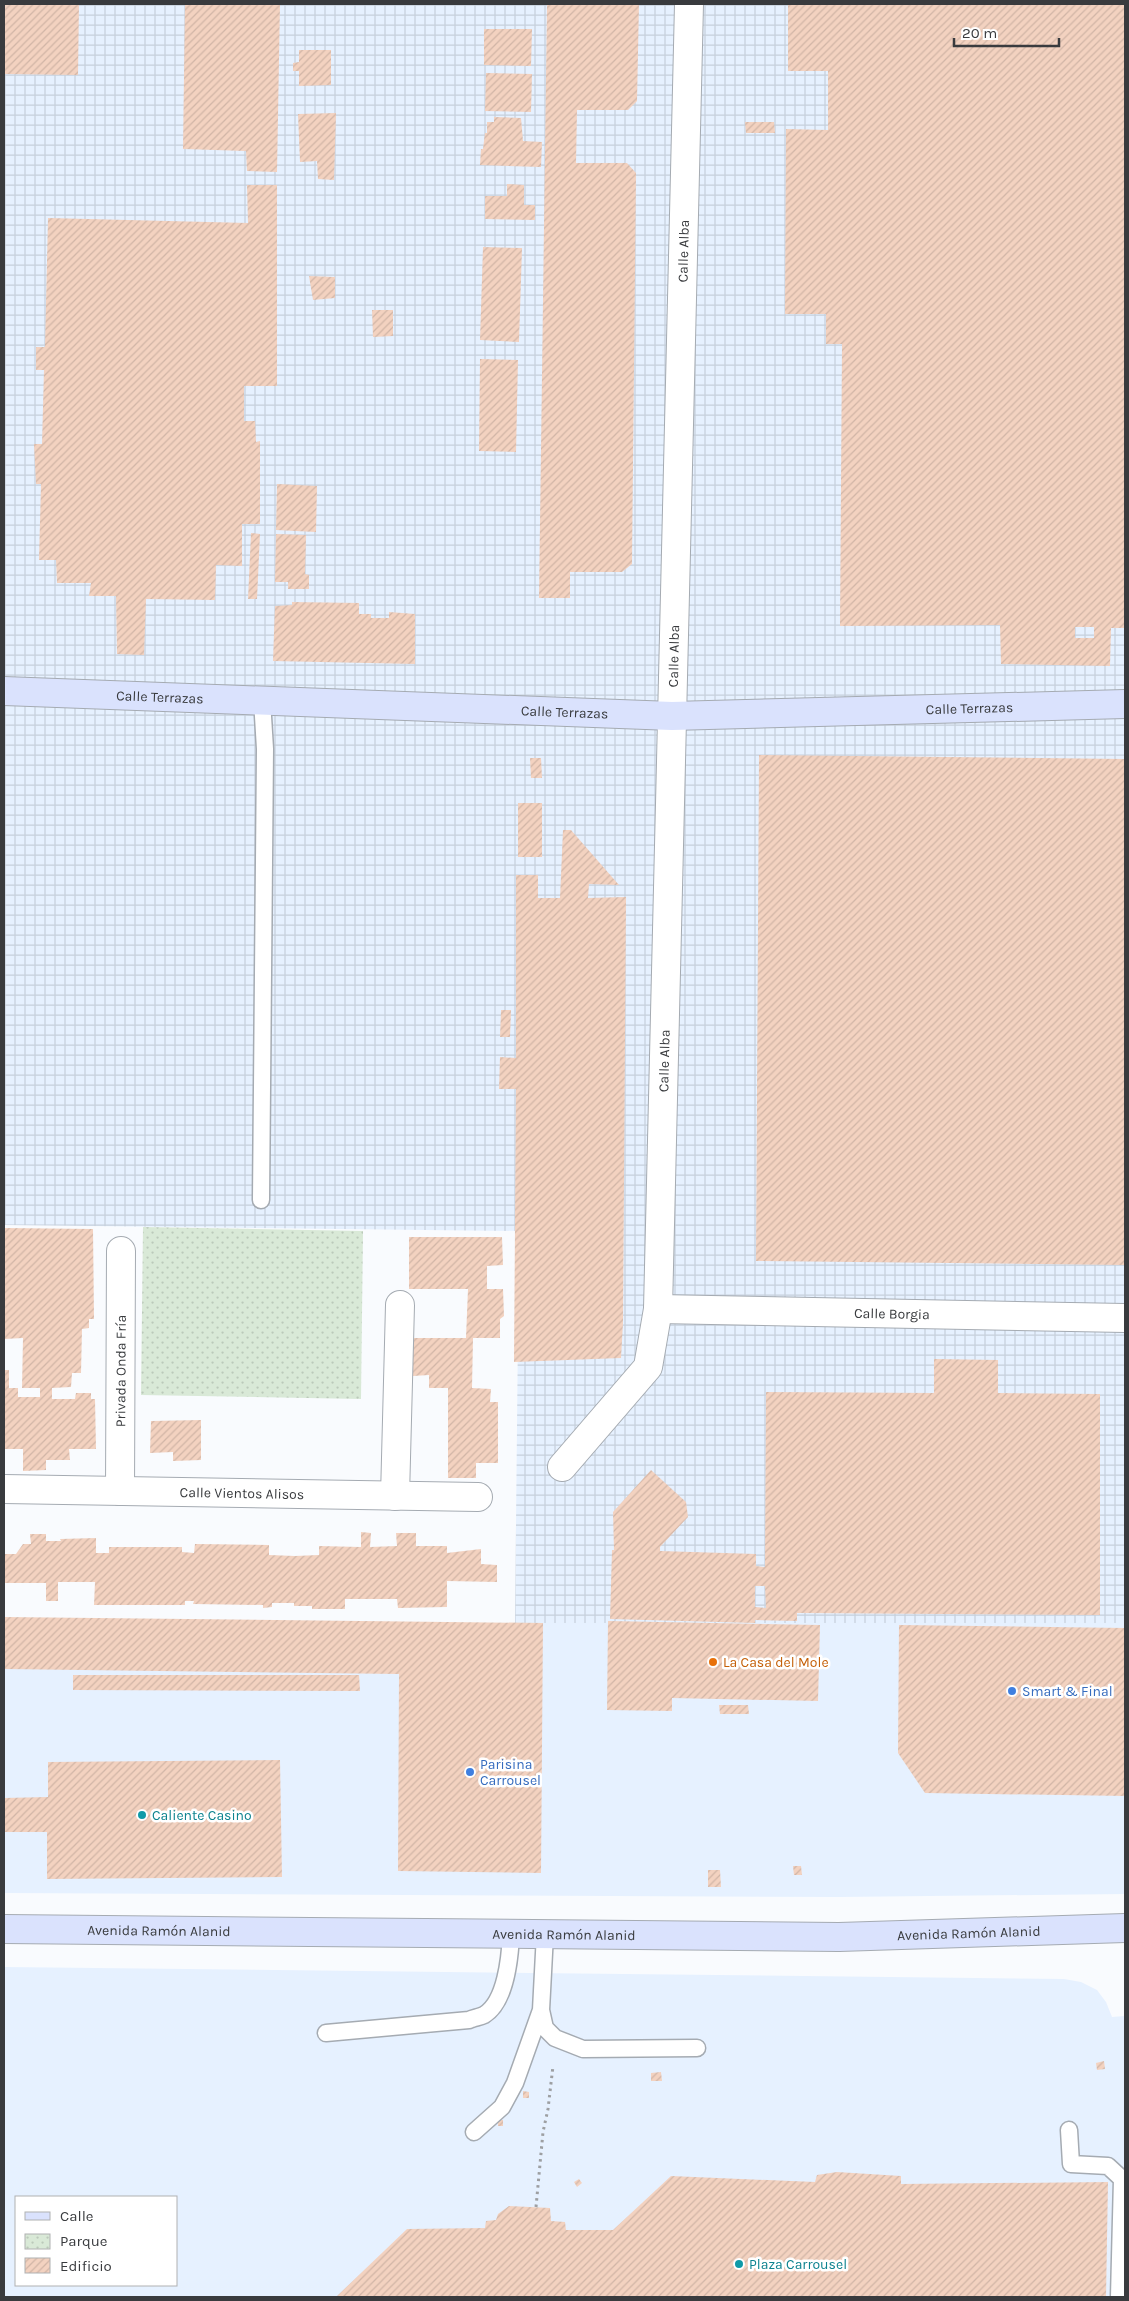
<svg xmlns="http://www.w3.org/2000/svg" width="1129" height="2301" font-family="Karla,sans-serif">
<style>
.built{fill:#e6f1ff;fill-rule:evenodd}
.industrial{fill:url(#industrial-grid)}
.park{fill:url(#park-dots)}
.building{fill:url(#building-hatch);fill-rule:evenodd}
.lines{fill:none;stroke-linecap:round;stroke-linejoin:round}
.lane-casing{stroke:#a5abb2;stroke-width:19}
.street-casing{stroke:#a5abb2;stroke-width:30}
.secondary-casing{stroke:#a5abb2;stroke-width:30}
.path{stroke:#9d9fa2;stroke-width:3;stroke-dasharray:2.5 4;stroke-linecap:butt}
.lane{stroke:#fff;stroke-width:16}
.street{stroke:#fff;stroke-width:28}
.secondary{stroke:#dae2fd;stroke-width:28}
.food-dot{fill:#e8710a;stroke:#fff;stroke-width:2}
.shop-dot{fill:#3f7fe0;stroke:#fff;stroke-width:2}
.culture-dot{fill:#0f9aa8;stroke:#fff;stroke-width:2}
.labels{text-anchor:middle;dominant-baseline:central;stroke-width:5;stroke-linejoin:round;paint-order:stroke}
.street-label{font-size:14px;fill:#393b3e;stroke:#fff}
.food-label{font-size:14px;fill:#c56008;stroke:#fff;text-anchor:start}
.shop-label{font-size:14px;fill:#366cbe;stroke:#fff;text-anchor:start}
.culture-label{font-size:14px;fill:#0d838f;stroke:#fff;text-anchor:start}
</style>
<defs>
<pattern id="industrial-grid" width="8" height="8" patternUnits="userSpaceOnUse" patternTransform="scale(1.25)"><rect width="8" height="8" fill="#e6f1ff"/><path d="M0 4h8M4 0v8" fill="none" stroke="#c6d0dc"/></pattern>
<pattern id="park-dots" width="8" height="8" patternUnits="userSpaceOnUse" patternTransform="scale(1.25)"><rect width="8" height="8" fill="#d9e9d7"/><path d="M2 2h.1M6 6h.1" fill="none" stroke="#bbc9ba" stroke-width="1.8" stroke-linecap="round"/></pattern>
<pattern id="building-hatch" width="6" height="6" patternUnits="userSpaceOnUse" patternTransform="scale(1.25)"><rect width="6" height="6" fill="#f3d2c0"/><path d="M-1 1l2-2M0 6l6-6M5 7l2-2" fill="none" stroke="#d1b5a6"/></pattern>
</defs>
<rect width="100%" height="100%" fill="#f9fbfe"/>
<path class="built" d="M4 1623H1125V1894L839 1897 4 1893Z
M4 1967 1064 1979 1081 1982 1097 1990 1106 2002 1112 2017 1125 2016V2297H4ZM16 2197H176V2285H16Z"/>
<path class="industrial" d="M4 4H1125V1623H515L519 1231 4 1225Z"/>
<path class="park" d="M143 1227 363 1231 361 1399 141 1395Z"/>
<path class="building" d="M4 4H79L78 75 4 74Z
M185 4H280L277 172 247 171 246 151 183 149Z
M547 4H639L637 101 628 110H577L576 163H627L636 173 632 564 622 572H570V598H539Z
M788 4H1125V628H1111L1110 666 1001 664 1000 625 840 626 842 344H826V314H785L786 129 828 130V71H788ZM1075 627H1094V638H1075Z
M484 29H532L531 66 484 65Z
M299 50H331V85L299 86V71H293V63L299 62Z
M486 73 532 74 531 112 485 111Z
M336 113 334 180 318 179 317 161 300 162 298 114Z
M494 117 521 118 523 141 542 142 541 167 480 165 481 149H483L485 133H487V122H494Z
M745 122H774L775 133H746Z
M507 184 524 185V205H535V220L485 219V196H507Z
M247 185H277V386H244V421H255L256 442 260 441V524H242V566L216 565 215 600 146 599 144 655 117 654 116 596H89L91 583H57L56 560H39L41 484H36L34 444H42L44 370H36V347H45L48 218 248 223Z
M483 247 522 248 519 342 480 340Z
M309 276 335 277V298L313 300Z
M372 310H393V336L373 337Z
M480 359 518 360 516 452 479 451Z
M277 484 317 486 316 532 276 530Z
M251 533 260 534 257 599H248Z
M276 534 306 535 305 574 309 575V589H288V582H275Z
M292 602 359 603V614H371V618H389V612L415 614V664L273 661 275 606 292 605Z
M759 755 1125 759V1265L756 1261Z
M530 758H541L542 778H531Z
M518 803H542V857H518Z
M563 830H571L619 885 589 884 588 898 626 897 623 1323 621 1358 514 1362 516 1089H499L500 1057 516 1058V875H538V898H560Z
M501 1010H511L510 1037H500Z
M4 1228 93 1229 94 1319H89V1328L82 1329 81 1373H72L71 1387 52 1388V1399H75L76 1393H91V1399H95L96 1449H69L70 1460H46V1470L23 1471V1449H4V1370H9V1388H18V1397H40V1388H22L23 1338 4 1339Z
M409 1237H502L503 1265 487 1266V1289H503L504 1316 500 1319V1338H473L472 1388 491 1389 490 1402H498V1463H476V1478H448V1388H429V1375L413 1376 412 1338H466L468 1289H409Z
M934 1359 998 1360V1393L1100 1394V1615L797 1613V1621L755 1620V1623L610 1619 612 1550H614L613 1512 651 1470 686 1502 688 1517 660 1547V1551L756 1554V1566L765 1567 766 1392 934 1393ZM755 1586H765L766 1608 755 1607Z
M201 1420V1460L173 1461V1452L150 1453 151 1421Z
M361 1532 371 1533 370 1547 397 1546 396 1533H416V1546H447V1553L481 1549V1564L497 1565V1582L447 1581V1607L398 1608 397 1599H345V1609H312V1606H294V1603H272V1607L263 1608V1605L193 1604 194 1601H185V1605H94L95 1582H58V1601H46V1583H4V1554H16L23 1544H31L30 1534H46V1541H61L60 1539 96 1538V1553H109V1547H182V1552L194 1553 195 1544 269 1545V1555L295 1556 319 1555V1546L361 1547Z
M4 1617 543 1623 541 1873 398 1871 399 1674 4 1669Z
M608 1621 820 1625 818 1701 672 1698V1711L607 1710Z
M899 1625 1125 1628V1796L925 1793 898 1753Z
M73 1675H359L360 1691 73 1690Z
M719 1705H748L749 1714H720Z
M280 1760 282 1877 47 1879V1832H4V1798L48 1797V1762Z
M793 1866H801L802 1875H794Z
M708 1870H720L721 1887H708Z
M1104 2061 1105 2069 1097 2070 1096 2063Z
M661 2072 662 2081H651V2073Z
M523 2091 529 2092V2098H523Z
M498 2120H503V2126H498Z
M837 2172 901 2176V2184L1108 2182 1106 2297H336L407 2229 485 2228 486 2221 496 2220 498 2214 509 2206 550 2208 551 2221 565 2222 566 2230H613L671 2176 815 2182 817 2175Z
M579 2179 582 2183 577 2187 574 2182Z"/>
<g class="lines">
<defs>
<path id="lane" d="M261 1200 265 749 262 700
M541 2010 545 2028 555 2038 583 2049 697 2048
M326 2033 469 2020C473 2018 480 2017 484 2015 506 2002 510 1957 511 1934
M1069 2130 1071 2164 1108 2166 1122 2179 1119 2297
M474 2132 502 2107 515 2083 541 2010 545 1934"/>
<g id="street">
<path id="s1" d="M658 1309 1125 1318"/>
<path id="s2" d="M562 1467 648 1367 658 1309 689 4"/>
<path id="s3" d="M4 1489 478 1497"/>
<path id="s4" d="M120 1491 121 1251"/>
<path d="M395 1496 400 1305"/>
</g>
<g id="secondary">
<path id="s5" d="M4 691 672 716 1125 704"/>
<path id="s6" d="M4 1929 839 1937 1125 1928"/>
</g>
</defs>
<use href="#lane" class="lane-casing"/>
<use href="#street" class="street-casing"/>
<use href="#secondary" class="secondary-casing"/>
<path class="path" d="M536 2207 543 2132 548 2109 553 2066"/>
<use href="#lane" class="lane"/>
<use href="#street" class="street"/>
<use href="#secondary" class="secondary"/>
</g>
<circle class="food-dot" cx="713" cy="1662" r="5"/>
<g class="shop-dot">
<circle cx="1012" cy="1691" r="5"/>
<circle cx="470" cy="1772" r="5"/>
</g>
<g class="culture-dot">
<circle cx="142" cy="1815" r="5"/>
<circle cx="739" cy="2264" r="5"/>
</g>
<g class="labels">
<g class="street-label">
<text stroke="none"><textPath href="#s2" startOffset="1249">Calle Alba</textPath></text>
<text stroke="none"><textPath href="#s2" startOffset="844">Calle Alba</textPath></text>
<text stroke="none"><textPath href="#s5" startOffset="156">Calle Terrazas</textPath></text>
<text stroke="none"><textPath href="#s5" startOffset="966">Calle Terrazas</textPath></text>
<text stroke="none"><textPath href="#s5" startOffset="561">Calle Terrazas</textPath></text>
<text stroke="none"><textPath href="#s2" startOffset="439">Calle Alba</textPath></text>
<text stroke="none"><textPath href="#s1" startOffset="234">Calle Borgia</textPath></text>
<text stroke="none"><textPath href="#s4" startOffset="120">Privada Onda Fría</textPath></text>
<text stroke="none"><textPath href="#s3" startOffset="238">Calle Vientos Alisos</textPath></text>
<text stroke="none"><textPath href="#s6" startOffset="155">Avenida Ramón Alanid</textPath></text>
<text stroke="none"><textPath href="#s6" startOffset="965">Avenida Ramón Alanid</textPath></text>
<text stroke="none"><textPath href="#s6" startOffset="560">Avenida Ramón Alanid</textPath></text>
</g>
<g class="food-label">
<text x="723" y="1662">La Casa del Mole</text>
</g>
<g class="shop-label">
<text x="1022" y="1691">Smart &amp; Final</text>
<text x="480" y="1764">Parisina<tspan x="480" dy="16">Carrousel</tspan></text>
</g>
<g class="culture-label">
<text x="152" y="1815">Caliente Casino</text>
<text x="749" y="2264">Plaza Carrousel</text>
</g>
</g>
<rect width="1129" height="2301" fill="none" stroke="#393b3e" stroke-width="10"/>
<rect x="15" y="2196" width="162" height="90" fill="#ffffff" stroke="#b0b1b2"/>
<rect x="25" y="2212" width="25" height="8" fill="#dae2fd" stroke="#b0b1b2"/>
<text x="60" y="2221" font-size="15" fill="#393b3e">Calle</text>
<rect x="25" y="2234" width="25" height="15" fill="url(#park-dots)" stroke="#b0b1b2"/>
<text x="60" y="2246" font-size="15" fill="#393b3e">Parque</text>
<rect x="25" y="2258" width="25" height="15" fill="url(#building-hatch)" stroke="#b0b1b2"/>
<text x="60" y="2271" font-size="15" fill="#393b3e">Edificio</text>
<path d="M954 38v8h105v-8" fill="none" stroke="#393b3e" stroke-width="2.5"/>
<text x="962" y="38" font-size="15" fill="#393b3e" stroke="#ffffff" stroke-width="4" paint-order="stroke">20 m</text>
</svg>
